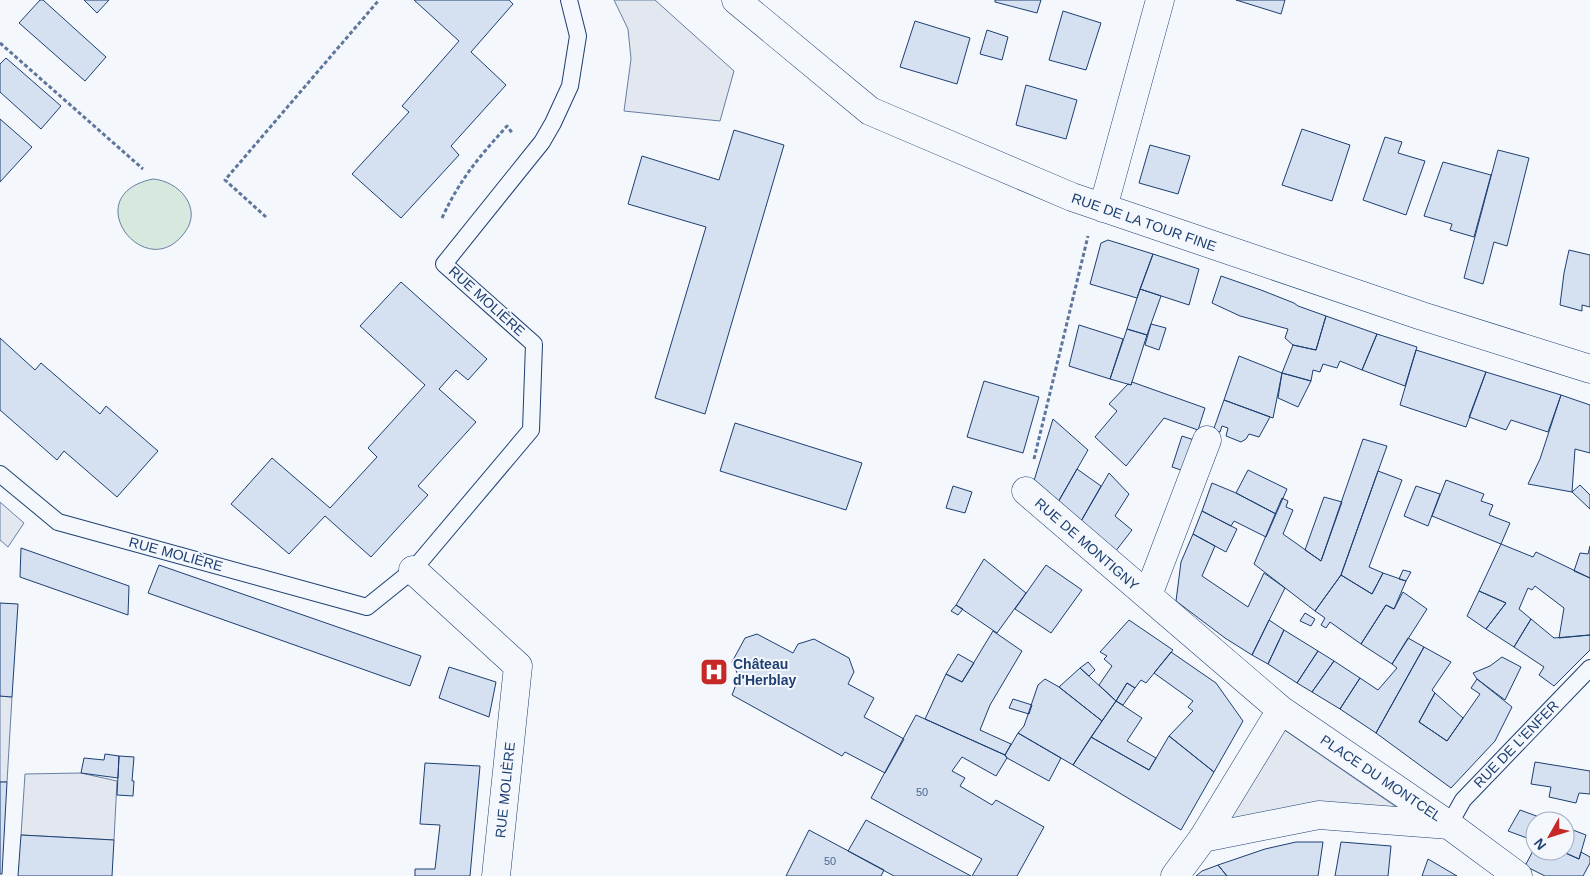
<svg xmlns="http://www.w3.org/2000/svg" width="1590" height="876" font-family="Arial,sans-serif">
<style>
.green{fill:#d7e8df;stroke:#687fa3}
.parking{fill:#e3e8f0;stroke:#687fa3}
.building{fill:#d5e0f0;stroke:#1d3f73}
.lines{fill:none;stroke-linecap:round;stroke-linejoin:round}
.service-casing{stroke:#1d3f73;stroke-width:18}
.minor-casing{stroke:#1d3f73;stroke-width:29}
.tertiary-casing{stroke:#1d3f73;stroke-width:29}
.path{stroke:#5e769c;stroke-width:3;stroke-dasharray:4 2.5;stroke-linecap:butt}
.service{stroke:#f4f7fb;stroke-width:16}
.minor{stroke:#f4f7fb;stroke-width:28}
.tertiary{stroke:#f4f7fb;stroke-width:28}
.labels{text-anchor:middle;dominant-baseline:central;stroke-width:4;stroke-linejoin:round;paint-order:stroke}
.number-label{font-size:11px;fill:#4b6792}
.street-label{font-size:14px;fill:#1d3f73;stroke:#f4f7fb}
.poi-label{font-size:14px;font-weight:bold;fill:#1d3f73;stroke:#f4f7fb;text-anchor:start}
</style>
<rect width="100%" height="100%" fill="#f4f7fb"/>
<path class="green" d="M153 179C179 181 203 208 185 232 146 287 75 195 153 179Z"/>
<path class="parking" d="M614 0H655L734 71 720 121 624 111 631 59 628 29Z
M0 502 24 523 8 547 0 540Z
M0 696 12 697 7 782H0Z
M1283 729 1405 813 1224 821Z
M81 773 117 781 114 840 21 835 25 774Z"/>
<path class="building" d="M40 0H43L106 57 85 81 19 23Z
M84 0H109L97 13Z
M414 0H509L513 4 471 52 506 85 451 146 459 155 401 218 352 174 409 112 402 106 459 41Z
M995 0H1041L1037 13 995 2Z
M1236 0H1285L1281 14Z
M1063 11 1101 23 1086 70 1049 60Z
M915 21 970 38 957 84 900 67Z
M987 30 1008 37 1002 60 980 54Z
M6 58 61 106 41 129 0 92V64Z
M1026 85 1077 100 1066 139 1016 125Z
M0 119 32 147 0 182Z
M1302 129 1350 145 1332 201 1282 185Z
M734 130 784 145 705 414 655 398 706 227 628 204 642 156 719 180Z
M1385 137 1402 142 1398 153 1425 161 1406 215 1363 200Z
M1150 145 1190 156 1178 194 1139 183Z
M1498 150 1529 158 1507 246 1494 242 1483 284 1464 278Z
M1443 162 1491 175 1474 237 1450 230 1452 224 1424 216Z
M1108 240 1153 254 1137 298 1090 284 1101 243Z
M1569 250 1590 255V307L1582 305V311L1560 305 1564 273Z
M1153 254 1199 269 1189 305 1140 289Z
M1221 276 1261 290 1294 303 1298 306 1326 316 1316 350 1293 345 1285 338 1288 329 1240 316 1212 303Z
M401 282 487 359 468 380 456 370 439 389 476 422 418 486 428 495 371 557 325 516 289 554 231 504 272 458 330 508 377 457 368 448 425 385 360 326Z
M1140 289 1161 296 1147 335 1127 329Z
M1326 316 1377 334 1362 370 1340 361 1337 368 1323 364 1320 372 1313 370 1311 381 1282 373 1293 345 1316 350Z
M1151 324 1166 328 1159 350 1145 345Z
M1079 325 1123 339 1110 379 1069 366Z
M1127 329 1147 335 1131 385 1110 379Z
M1377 334 1417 347 1405 386 1362 370Z
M0 338 35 370 41 363 100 414 106 406 158 451 117 497 64 451 57 460 0 410Z
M1416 350 1486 372 1466 427 1400 405Z
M1239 356 1282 373 1273 418 1224 400Z
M1486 372 1561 395 1548 432 1511 420 1506 430 1469 417Z
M1282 373 1311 381 1298 407 1278 398Z
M984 381 1039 397 1023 453 967 437Z
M1132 382 1205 408 1198 430 1164 418 1126 466 1095 437 1117 411 1109 404 1128 384 1131 385Z
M1561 395 1590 405V453L1575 449 1572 492 1528 484 1540 459Z
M1224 400 1270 417 1259 437 1249 434 1246 439 1241 442 1226 436 1228 428 1222 426 1220 432 1213 431Z
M1053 419 1088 450 1057 504 1033 484Z
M735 423 862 463 846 510 720 471Z
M1182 436 1194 440 1184 471 1172 467Z
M1363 439 1387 446 1341 575 1315 611 1254 564 1282 498 1288 501 1286 507 1293 510 1283 534 1321 561Z
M1077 469 1101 486 1080 523 1057 504Z
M1248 470 1287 489 1276 514 1236 493Z
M1378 471 1402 480 1369 567 1383 573 1372 594 1341 575Z
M1109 473 1129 494 1115 516 1132 530 1115 552 1080 523Z
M1446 480 1484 494 1481 501 1493 505 1489 515 1510 523 1501 544 1432 516Z
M1212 483 1236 493 1276 514 1266 537 1234 521 1231 526 1202 511Z
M1580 485 1590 495V509L1572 492Z
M953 486 972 492 965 513 946 508Z
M1416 486 1440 494 1428 526 1404 516Z
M1324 497 1342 502 1321 561 1305 550Z
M1202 511 1237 529 1226 552 1193 534Z
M1193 534 1215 546 1202 576 1248 607 1264 573 1285 588 1252 655 1225 638 1176 601 1181 562Z
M1501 544 1533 557 1536 552 1590 578V635L1559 638 1564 608 1535 586 1532 590 1528 588 1519 609 1531 619 1514 647 1486 629 1506 603 1479 591Z
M1590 546V578L1574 571 1580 553 1588 554Z
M21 548 129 586 128 615 20 577Z
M984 559 1026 593 997 633 956 605Z
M159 565 421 656 410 686 148 593Z
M1046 565 1082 590 1051 633 1015 609Z
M1403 570 1411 572 1406 581 1399 579Z
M1383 573 1406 581 1394 609 1386 605 1361 644 1330 622 1326 628 1321 625 1325 618 1315 611 1341 575 1372 594Z
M1479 591 1506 603 1486 629 1467 616Z
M1403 592 1427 609 1392 664 1361 644 1386 605 1394 609Z
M0 603 18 604 12 697 0 696Z
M956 605 963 609 958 615 951 611Z
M1305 613 1315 619 1311 626 1300 621Z
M1531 619 1554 638 1590 635V650L1554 686 1539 675 1544 667 1514 647Z
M1129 620 1173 650 1146 683 1141 680 1135 688 1127 683 1116 701 1099 685 1112 666 1104 659 1107 656 1100 652Z
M1269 620 1284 630 1268 664 1252 655Z
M1284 630 1318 651 1297 683 1268 664Z
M993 631 1022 651 990 705 980 730 1011 744 1005 755 925 719 946 674 962 682Z
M757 634 793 653 798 644 814 639 849 658 854 672 848 684 874 698 864 717 904 739 885 773 845 752 842 756 732 695 739 677 732 662 745 638Z
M1408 638 1424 647 1376 733 1340 709 1360 678 1378 690 1397 668 1392 664Z
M1424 647 1451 662 1432 690 1435 693 1419 722 1447 741 1480 694 1471 688 1477 679 1512 707 1495 741 1451 788 1376 733Z
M1318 651 1334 661 1312 692 1297 683Z
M1171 652 1216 683 1243 721 1214 772 1169 736 1193 711 1188 707 1193 701 1154 673Z
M958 654 974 663 962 682 946 674Z
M1502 657 1521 667 1505 700 1477 679 1473 673 1490 666Z
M1334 661 1360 678 1340 709 1312 692Z
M1088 662 1095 670 1089 676 1080 668Z
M449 667 496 682 489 717 439 698Z
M1080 668 1116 701 1102 721 1059 687Z
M1045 679 1059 687 1102 721 1073 765 1018 733 1024 726 1038 685Z
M1127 683 1135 688 1123 705 1116 701Z
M1435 693 1463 718 1447 741 1419 722Z
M1013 699 1032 705 1029 714 1009 708Z
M1116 701 1142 718 1127 741 1156 758 1149 770 1091 737Z
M916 715 1005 755 1007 758 996 776 962 757 952 771 965 778 960 786 992 805 996 800 1044 827 1017 876H972L982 859 871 798Z
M1018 733 1061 758 1049 781 1007 758 1005 755Z
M1169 736 1214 772 1181 830 1073 765 1091 737 1149 770Z
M105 754 119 756 118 778 81 773 84 758 104 760Z
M119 756 134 757 132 781H134L133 796 117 795Z
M1535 762 1590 771V794L1579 793 1576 803 1549 797 1551 787 1531 784Z
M425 763 480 766 470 876H415V869H435L440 825 420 824Z
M0 782H7L2 874H0Z
M1520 810 1550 821H1535V841L1508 831Z
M866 820 971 876H894L848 851Z
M1565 827 1586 835 1579 859 1561 851H1565Z
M809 830 884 870 881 876H786Z
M21 835 114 840 112 876H18Z
M1296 842H1323L1318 876H1227L1218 865 1265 849Z
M1341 842 1391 846 1388 876H1335Z
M1535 847V851H1561L1579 859 1581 852 1590 857V863L1583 876H1545L1525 866Z
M1428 859 1457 876H1422Z
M1218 865 1227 876H1196L1202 871Z"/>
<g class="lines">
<defs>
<path id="service" d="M0 474 58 522 367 607 413 570 531 430 534 344 444 264 542 142 553 123 570 86 578 36 569 0
M1449 825 1463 800 1590 668"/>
<path id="minor" d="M736 0 870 111 1072 197 1422 316 1590 369
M1103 208 1160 0
M1026 491 1281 710 1449 825
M413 570 518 666 496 876
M1148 595 1207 440
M1203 838 1281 710"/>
<path id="tertiary" d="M1175 876 1203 838 1319 815 1449 825 1518 876"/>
</defs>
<use href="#service" class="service-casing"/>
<use href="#minor" class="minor-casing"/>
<use href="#tertiary" class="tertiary-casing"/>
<path class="path" d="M0 43 143 169
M266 217 225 180 379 0
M442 218C460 179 479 157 507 126L513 134
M1034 459 1088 236"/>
<use href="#service" class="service"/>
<use href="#minor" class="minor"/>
<use href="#tertiary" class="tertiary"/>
</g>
<defs>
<symbol id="hospital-square" viewBox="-11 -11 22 22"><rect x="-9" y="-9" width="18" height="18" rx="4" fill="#c62828" stroke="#f4f7fb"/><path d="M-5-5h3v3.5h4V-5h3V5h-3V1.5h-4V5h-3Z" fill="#fff"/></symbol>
</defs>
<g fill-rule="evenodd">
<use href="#hospital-square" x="698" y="656" width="32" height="32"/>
</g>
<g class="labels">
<g class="number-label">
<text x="922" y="792">50</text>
<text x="830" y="861">50</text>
</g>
<g class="street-label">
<text transform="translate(1144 222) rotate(19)">RUE DE LA TOUR FINE</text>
<text transform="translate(487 301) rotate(42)">RUE MOLIÈRE</text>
<text transform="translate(1087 544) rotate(41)">RUE DE MONTIGNY</text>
<text transform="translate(176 554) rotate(15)">RUE MOLIÈRE</text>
<text transform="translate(1516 744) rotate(-46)">RUE DE L'ENFER</text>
<text transform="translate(1381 778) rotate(34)">PLACE DU MONTCEL</text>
<text transform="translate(505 790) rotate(-84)">RUE MOLIÈRE</text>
</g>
<g class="poi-label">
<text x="733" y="664">Château<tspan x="733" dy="16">d'Herblay</tspan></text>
</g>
</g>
<g transform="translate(1550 836) rotate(231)"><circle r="24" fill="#f4f7fb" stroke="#9eadc5"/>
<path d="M0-4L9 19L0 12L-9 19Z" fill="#c62828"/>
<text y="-8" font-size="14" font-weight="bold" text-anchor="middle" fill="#1d3f73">N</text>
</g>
</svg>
